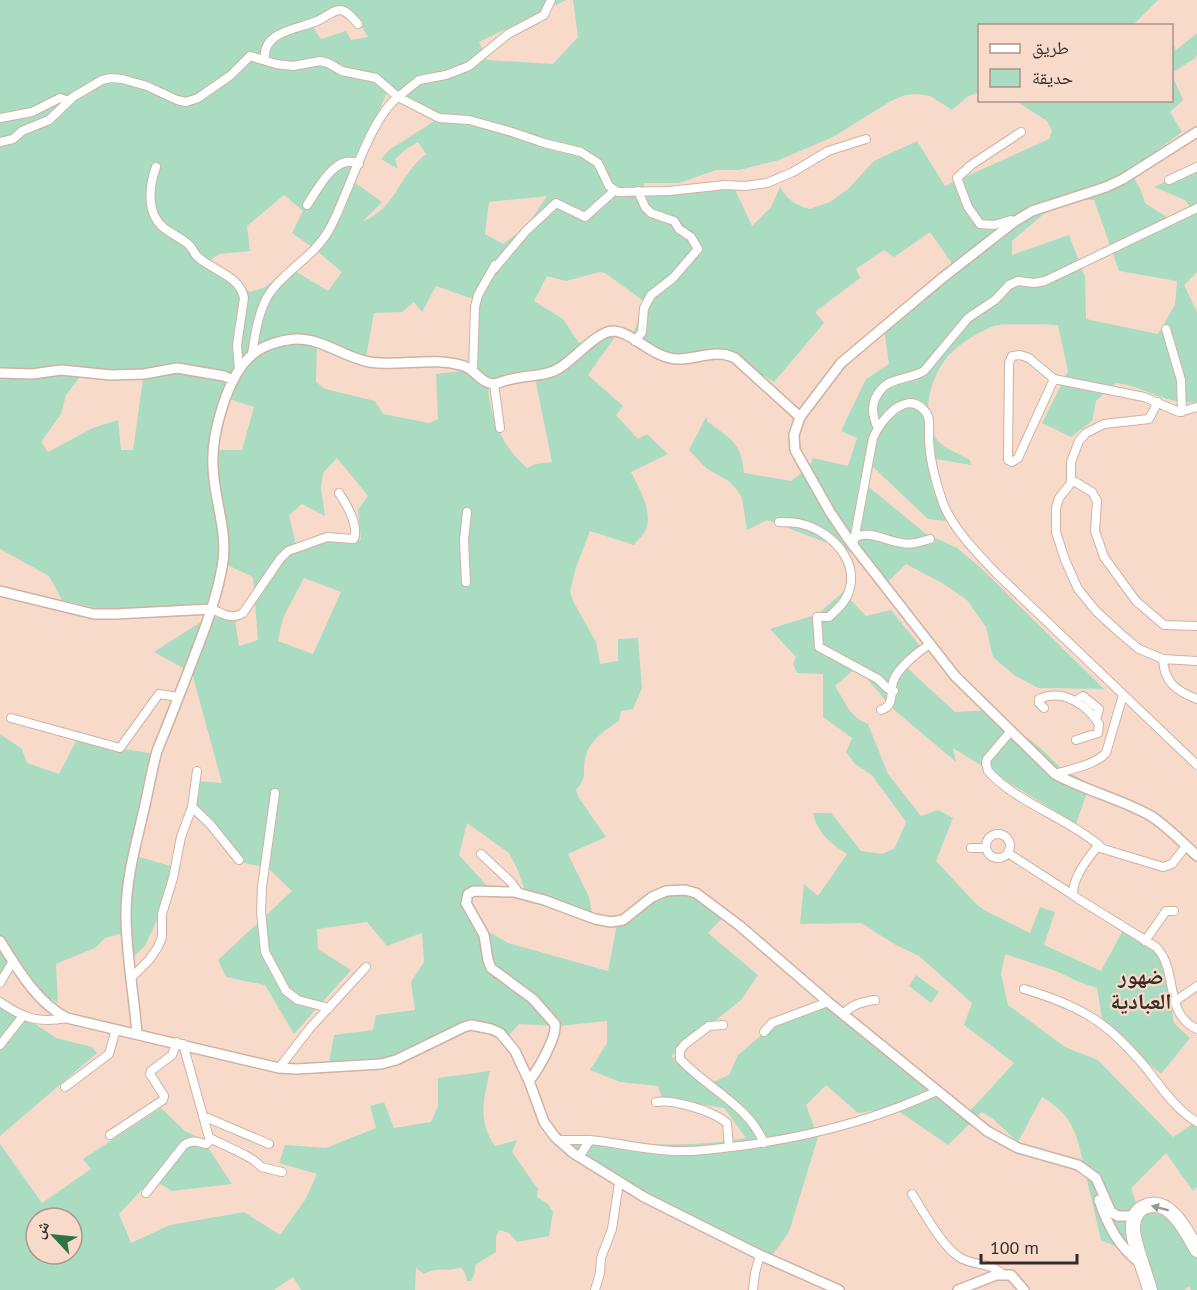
<svg xmlns="http://www.w3.org/2000/svg" width="1197" height="1290" font-family="'PT Sans','Noto Naskh Arabic',sans-serif">
<style>
.green{fill:#aadcc2;fill-rule:evenodd}
.lines{fill:none;stroke-linecap:round;stroke-linejoin:round}
.minor-casing{stroke:#ceb2a3;stroke-width:10}
.tertiary-casing{stroke:#ceb2a3;stroke-width:12}
.motorway-casing{stroke:#ceb2a3;stroke-width:16}
.minor{stroke:#fff;stroke-width:8}
.tertiary{stroke:#fff;stroke-width:9}
.motorway{stroke:#fff;stroke-width:14}
.oneway{fill:#9b9692}
.labels{text-anchor:middle;dominant-baseline:central;stroke-width:4.5;stroke-linejoin:round;paint-order:stroke}
.quarter-label{font-size:22px;font-weight:bold;fill:#372c26;stroke:#f8dacb}
</style>
<rect width="100%" height="100%" fill="#f8dacb"/>
<path class="green" d="M0 0H566L479 42 487 60 553 64 578 37 573 0H1158L1133 25 980 26 979 92 967 97 952 110 930 96 917 94 905 95 891 101 833 137 779 160 739 170H716L679 183H644L643 192 734 187 752 226 771 207 780 187C787 199 796 206 810 209L830 202 848 189 874 161 917 141 945 186 1049 139 1052 131 1047 121 1016 101 1172 100V75L1183 100 1170 112 1182 132 1130 170 1141 190 1145 203 1168 218 1190 207 1185 200 1154 187 1197 167V272L1184 285 1197 312V402C1167 406 1144 386 1116 383L1096 401 1092 421 1071 437 1042 423 1068 371 1058 325C1045 325 1004 323 994 326 978 332 960 343 948 356 930 377 919 418 938 441 945 449 960 454 970 460L971 465 931 458C928 487 935 496 947 521L928 519 872 466 865 484 925 533 957 548 980 567 1104 689 1038 688 1014 675 993 657 986 627 967 600 942 583 906 564 885 585 856 554 767 520 747 530 742 498 737 490 730 482 706 468 689 450 706 417 707 421C731 440 741 441 744 473L791 481 809 467 813 458 848 466 857 438 841 431 866 379 889 364 884 329 953 265 930 232 894 257 884 250 856 269 860 278 815 312 824 323 774 382 744 364 699 353H669L631 339 645 302 605 273 600 272 566 281 547 276 534 301 563 319 579 343 611 330 615 337 588 375 623 406 616 415 638 439 647 434 668 454 631 472C639 488 653 511 646 529 644 534 638 540 634 545L590 531 576 567 570 591 573 601 596 642 600 664 618 661V639L638 638 642 688 633 709 621 711 619 721C607 729 591 739 586 755 581 770 589 777 576 790L579 798 606 837 568 854 589 897 593 919 526 893 516 866 509 853 467 823 459 855 489 888 469 899 487 931 508 943 608 971 617 924 650 898 684 890 724 916 708 933 758 975 741 1000 671 1056 709 1084 729 1075 738 1055 771 1027 827 1006 931 1085 970 1111 1014 1063 964 1025 972 1003 919 956 896 945 861 923 800 924 804 884 818 896 847 854C830 843 818 834 813 813H831L861 851 882 854 895 848 906 822 872 775 855 764 846 752 852 738 823 717V674L797 673 793 664 796 657 770 629 818 614 843 592 866 616 891 610 924 651 903 664 955 712 991 710 1038 746 1061 768 1090 784 1076 824 953 748 956 762 892 708 857 667 835 686 850 711 858 719 868 724 888 774 921 816 938 810 953 818 936 861 977 905 986 911 1030 933 1040 907 1055 912 1044 945 1101 971 1123 930 1157 950 1164 963 1174 1023 1190 1038 1161 1074 1103 1024 1097 988 1079 982 1056 971 1005 954 1001 974 1008 1005 1065 1047 1098 1060 1173 1137 1197 1121V1187L1193 1191 1166 1153 1131 1188 1138 1209 1166 1216 1182 1230 1197 1252V1290H1191L1189 1286 1184 1290H1148L1128 1252 1101 1240C1096 1219 1091 1197 1086 1176 1078 1141 1077 1117 1042 1097L1018 1142 993 1119 982 1112 948 1145 894 1108 858 1113 826 1085 806 1105 818 1137 789 1232 773 1254 733 1242 614 1178 566 1149 579 1135C635 1146 690 1148 746 1138L724 1108 662 1098 658 1086 620 1082 590 1070 607 1043V1021L559 1026 519 1024 507 1038 501 1034 468 1029 383 1063H329L334 1035 373 1030 376 1015 415 1010 411 982 424 962 422 933 387 946 367 922 317 929 318 949 351 970 294 1034 265 985 226 977 218 960 292 891 268 868 239 862 223 840 187 806 197 781 222 783 192 673 154 652 210 616 235 620 239 646 258 640 253 577 221 562 206 606 110 611 62 600 49 576 0 549ZM348 10 353 12 368 37 351 40 346 31 321 39 313 27ZM388 90 436 120 389 150 381 159 398 169 395 159 405 150 418 142 426 154C400 173 395 210 363 221L382 202 350 179ZM284 195 303 211 292 233 312 247 342 272 328 291 290 268 265 287 250 292 235 283 208 262 219 254 250 251 247 226ZM547 196 526 227 503 244 485 234 489 202ZM1073 200H1094L1119 271 1177 281 1175 305 1158 334 1086 319 1085 277 1069 235 1012 255V241L1046 212ZM436 286 473 299 468 370 436 374 438 419 429 423 383 414 375 401 325 389 316 382 317 343 366 357 374 313 402 312 414 302 422 312ZM144 372 133 450H121L118 420 93 428 48 452 41 442 61 414 66 395 82 374ZM534 373 552 462 535 464 527 468C503 447 490 419 488 387ZM223 397 254 407 242 450H214ZM337 458 368 496 358 510 361 540 336 536 297 549 289 515 302 504 325 516 321 488 323 473ZM304 578 341 592 313 654 278 641 283 618Z
M1197 33V55L1195 58 1172 73V42L1176 50Z
M0 734 22 749 27 763 59 774 76 741 155 754 144 780 133 855 174 867 156 922 145 946 129 961 120 934 105 938 95 948 56 964 58 1003 33 989 13 965 0 985Z
M916 975 939 992 931 1003 909 986Z
M0 1000 56 1038 92 1047 97 1053 0 1136Z
M490 1071C484 1098 477 1121 495 1146L517 1140 512 1152 538 1189 537 1197 548 1204 553 1212 549 1236 517 1242 509 1233 499 1230 496 1237V1252L475 1265V1272L471 1281H467L465 1273 461 1267C449 1273 437 1266 424 1274L416 1268 415 1290H301L293 1277 274 1290H0V1144L42 1203 91 1169 83 1159 161 1108 185 1131 203 1140 232 1184 172 1191 152 1179 119 1214 131 1243 170 1225 244 1212 280 1235 305 1200 317 1174 279 1163 285 1145 326 1148 376 1128 370 1106 384 1102 394 1128 431 1122 438 1106V1078ZM36 1218H72V1254H36Z"/>
<g class="lines">
<defs>
<path id="minor" d="M265 60C261 31 299 29 317 21 324 18 332 11 339 10 347 10 354 19 358 24
M0 118 32 112 60 98 69 101
M0 142 13 139 22 131 49 120 73 97 102 80 111 78 122 79 147 86 177 100 186 102 198 98 231 75 250 56 276 64 293 66 320 61 328 63 342 71 376 78 398 97 419 80 446 75 469 66 508 34 544 15 551 0
M156 167C149 186 146 214 164 228 172 234 181 238 188 244 192 247 193 251 196 255 200 260 206 263 211 266 224 274 241 281 244 298L237 345 239 370
M1169 180 1197 167
M307 205C318 189 336 152 359 164
M1014 222 1011 220 994 225 980 224 968 207 957 178 971 165 1021 132
M494 269 526 231 556 203 585 217 614 191
M1166 329 1181 380 1182 412
M635 341 642 332 644 308 651 295 673 278 698 249 691 237 679 229 674 221 651 213 645 207 638 191
M252 355C255 334 259 306 272 290 289 268 315 255 329 230 348 196 369 119 398 97L439 118 469 120 512 132 544 143 581 152 598 163 609 186 618 192 669 191 725 185 745 186 767 183 793 172 828 151 866 139
M1020 355 1029 358 1054 379 1018 458 1012 462 1008 460V457L1009 363 1012 356Z
M473 371 475 307 478 295 495 265
M1054 379 1144 397 1179 412 1197 407
M494 384 500 428
M1158 402 1149 419 1104 424 1086 433 1079 441 1071 462V483L1059 498 1056 508V532L1065 560 1078 589 1096 611 1121 634 1139 649 1163 659 1197 661
M878 428C873 418 871 409 875 399 886 375 904 382 924 371L968 318 995 300 1009 285 1018 281 1034 283 1045 281 1197 208
M1072 480 1092 492 1097 501 1095 531 1104 557 1136 601 1164 625 1197 626
M779 522C787 522 795 522 802 524 833 532 862 564 847 596 844 604 835 611 829 617H817L819 647 878 679 887 688 894 691
M855 537C872 530 885 541 902 543 911 545 920 542 930 539
M853 546 873 438C880 421 905 389 924 410 931 417 929 427 929 436 929 457 936 483 943 503 953 529 977 553 996 573L1197 765
M466 582 464 540 467 512
M212 609C223 614 232 620 243 613L280 559 288 551 327 537 354 539C359 525 347 505 339 493
M1163 659C1164 682 1176 691 1197 699
M1076 701 1083 696 1099 709 1096 719
M1044 708 1039 703V699C1063 688 1087 705 1099 724L1098 733 1076 740
M881 710C895 706 890 692 893 682 896 669 919 651 930 644
M11 718 120 748 159 694 179 697
M1011 731 987 759 986 763 988 771C1017 803 1066 817 1100 846
M1055 774C1071 769 1095 765 1106 753L1123 695
M275 793 262 887 261 911 265 952 286 991 298 1000 329 1008
M192 807 197 771
M986 846a12 12 0 1 1 24 0a12 12 0 1 1-24 0Z
M1186 846 1172 864 1163 867 1097 847C1087 859 1072 879 1073 895L1077 898 1156 947C1179 970 1163 1014 1197 1029
M971 848H986
M1008 853 1073 895
M481 854 511 882 519 893
M1145 941 1166 911H1174
M131 978 149 960 158 947 162 937V914L173 878 181 837 192 807 210 824 239 860
M0 983 13 961
M1024 989C1081 1006 1108 1022 1146 1068 1161 1087 1176 1110 1197 1122
M0 1002C25 1019 37 1023 67 1018
M1174 1002 1197 986
M843 1014C853 1004 862 1002 875 1000
M723 1025 709 1026 685 1044 680 1050V1059C707 1088 748 1105 764 1143
M764 1032 772 1023 828 1002
M0 1045 23 1016
M279 1068 310 1028 366 967
M65 1087 109 1054 116 1029
M656 1102C674 1099 713 1111 727 1123L729 1147
M203 1116 269 1144
M110 1135 163 1100 164 1096 150 1074 151 1071 172 1055 177 1042
M210 1138C222 1145 255 1157 261 1167L282 1172
M558 1140C568 1140 579 1140 590 1140 620 1143 650 1151 680 1151 700 1152 720 1148 740 1146 808 1137 875 1120 937 1091
M579 1157 590 1140
M146 1193 184 1145C193 1139 197 1142 206 1144L210 1141 183 1044
M912 1194C924 1212 941 1245 959 1257 972 1266 991 1262 1002 1274
M595 1290 600 1273 601 1258 612 1229 619 1183
M753 1290 755 1273 760 1255"/>
<path id="tertiary" d="M0 373 32 374 61 370 111 375 144 374 177 368 224 376 233 380
M800 417 841 363 941 279 1014 222 1032 211 1106 187 1123 179 1197 132
M0 591 94 614H115L212 609
M0 941C17 968 37 1003 67 1018L279 1068 297 1069 381 1064 396 1060 464 1027 471 1025 491 1029 500 1033 515 1051 529 1081 544 1122 555 1137 573 1153 644 1197 760 1255 839 1290
M137 1034C134 994 126 955 126 914 126 878 137 840 145 805 149 787 152 769 157 751 171 717 184 683 197 649 208 621 217 596 222 567 229 534 214 500 213 467 211 435 227 375 253 354 264 345 281 340 295 339 322 338 343 357 369 362 400 367 433 356 464 366 476 370 480 383 494 384 502 382 509 379 517 378 532 375 548 376 561 367 575 358 598 331 613 331 633 332 651 357 676 359 696 360 715 348 735 358L800 417 794 435 795 450 830 512 849 540 955 676 1055 774C1086 791 1121 799 1151 816 1168 827 1182 842 1197 856
M529 1081C538 1070 557 1037 555 1024L533 999 491 968 488 960 484 935 466 903 468 894 474 891 514 892 544 900 595 919 611 922 623 920 652 897 666 891 685 890 696 893 740 926 828 1002 987 1131 1018 1148 1078 1165 1096 1178 1111 1212 1118 1216H1135
M1099 1200C1108 1226 1119 1248 1142 1264
M958 1290 996 1275H1011L1024 1290"/>
<path id="motorway" d="M1150 1290C1146 1274 1132 1241 1133 1227 1133 1219 1136 1211 1144 1207 1170 1195 1187 1233 1197 1250"/>
</defs>
<use href="#minor" class="minor-casing"/>
<use href="#tertiary" class="tertiary-casing"/>
<use href="#motorway" class="motorway-casing"/>
<use href="#minor" class="minor"/>
<use href="#tertiary" class="tertiary"/>
<use href="#motorway" class="motorway"/>
</g>
<defs><path id="oneway-solid" d="M-6-.8H1V-3.2L6.5 0L1 3.2V.8H-6Z" transform="scale(1.5)"/></defs>
<use class="oneway" href="#oneway-solid" transform="translate(1160 1208) rotate(-165)"/>
<g class="labels">
<g class="quarter-label">
<text x="1141" y="976">ضهور<tspan x="1141" dy="25">العبادية</tspan></text>
</g>
</g>
<rect x="978" y="24" width="195" height="78" fill="#f8dacb" stroke="#ab9489" stroke-width="1.5"/>
<rect x="990" y="44" width="30" height="9" fill="#ffffff" stroke="#ab9489" stroke-width="1.5"/>
<text x="1032" y="54" font-size="18" fill="#372c26">طريق</text>
<rect x="990" y="69" width="30" height="18" fill="#aadcc2" stroke="#ab9489" stroke-width="1.5"/>
<text x="1032" y="84" font-size="18" fill="#372c26">حديقة</text>
<g transform="translate(54 1236) rotate(296)"><circle r="28" fill="#f8dacb" stroke="#ab9489" stroke-width="1.5"/>
<path d="M0-4.5L10 22L0 15L-10 22Z" fill="#2c7543"/>
<text y="-9" font-size="16" font-weight="bold" text-anchor="middle" fill="#372c26">ش</text>
</g>
<path d="M981 1254v9h96v-9" fill="none" stroke="#372c26" stroke-width="3"/>
<text x="990" y="1254" font-size="18" fill="#372c26" stroke="#f8dacb" stroke-width="4.5" paint-order="stroke">100 m</text>
</svg>
